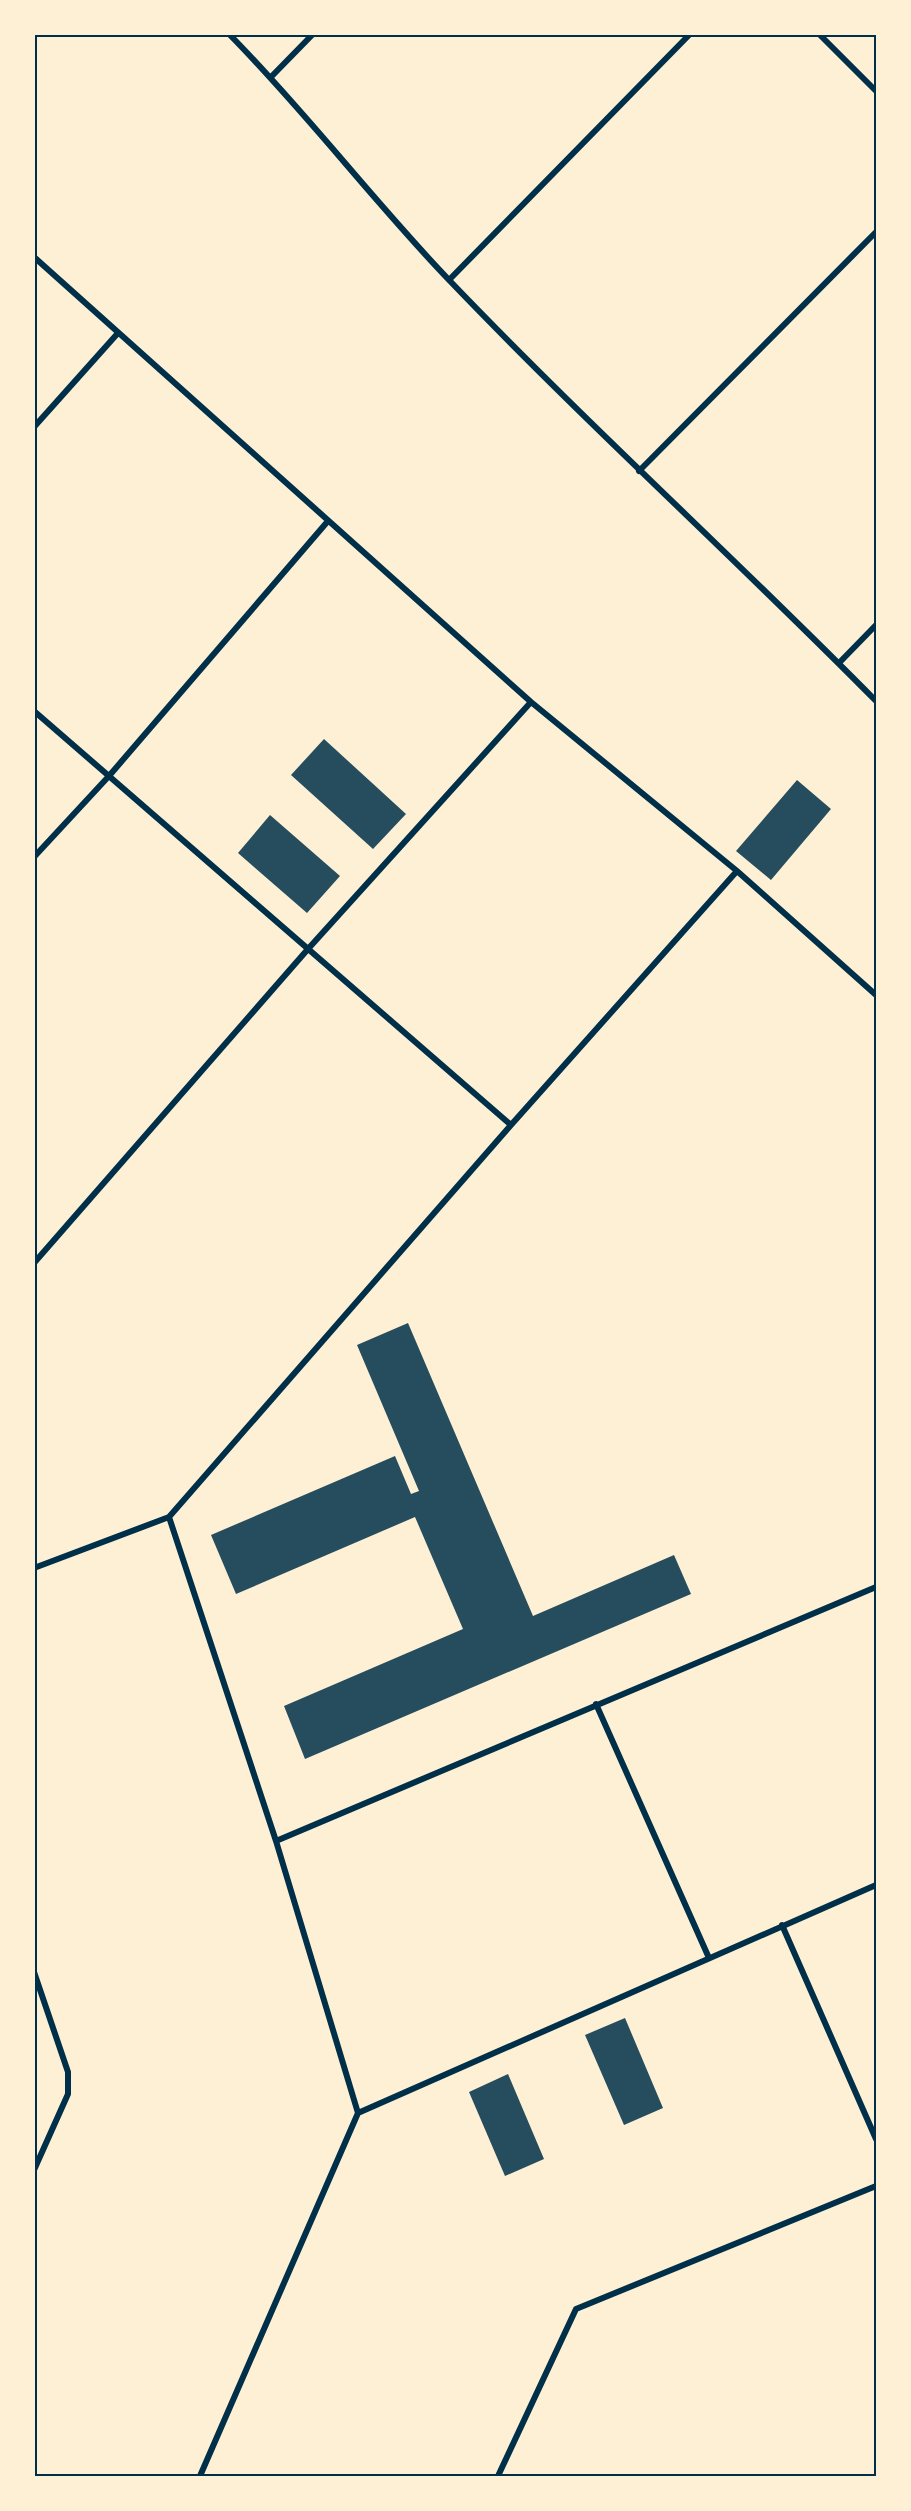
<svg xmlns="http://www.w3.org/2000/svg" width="911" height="2511" font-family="Commissioner,sans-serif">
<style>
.building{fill:#264d5e}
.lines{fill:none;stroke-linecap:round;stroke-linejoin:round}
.minor{stroke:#003049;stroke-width:6}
.neatline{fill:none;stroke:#003049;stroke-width:2}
</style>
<rect width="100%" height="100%" fill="#fdf0d5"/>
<path class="building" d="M324 739 406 814 373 849 291 775Z
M797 780 831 809 771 880 736 851Z
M270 815 340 876 307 913 238 853Z
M408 1323 533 1616 674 1555 691 1594 305 1759 284 1706 463 1629 415 1517 236 1594 211 1535 395 1456 411 1494 419 1491 357 1345Z
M625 2018 663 2108 624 2125 585 2035Z
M508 2074 544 2159 505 2176 469 2092Z"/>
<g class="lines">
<path class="minor" d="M229 34C307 113 374 202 450 281 588 425 736 559 876 701
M819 34 876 91
M271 77 313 34
M34 257 531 702 737 871 876 995
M449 280 690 34
M34 427 118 333
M639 471 876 232
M839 663 876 625
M34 711 511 1125
M34 857 109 776 328 521
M34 1263 308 949 531 702
M169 1517 276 1841 358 2113
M34 1568 169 1517 511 1125 737 871
M596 1704 709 1958
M276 1841 876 1587
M782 1925 876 2139
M34 1972 68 2072V2094L34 2170
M200 2476 358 2113 876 1885
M498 2476 576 2309 876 2186"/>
</g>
<rect width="911" height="2511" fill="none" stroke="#fdf0d5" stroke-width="72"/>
<rect x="36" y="36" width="839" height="2439" class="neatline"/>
</svg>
